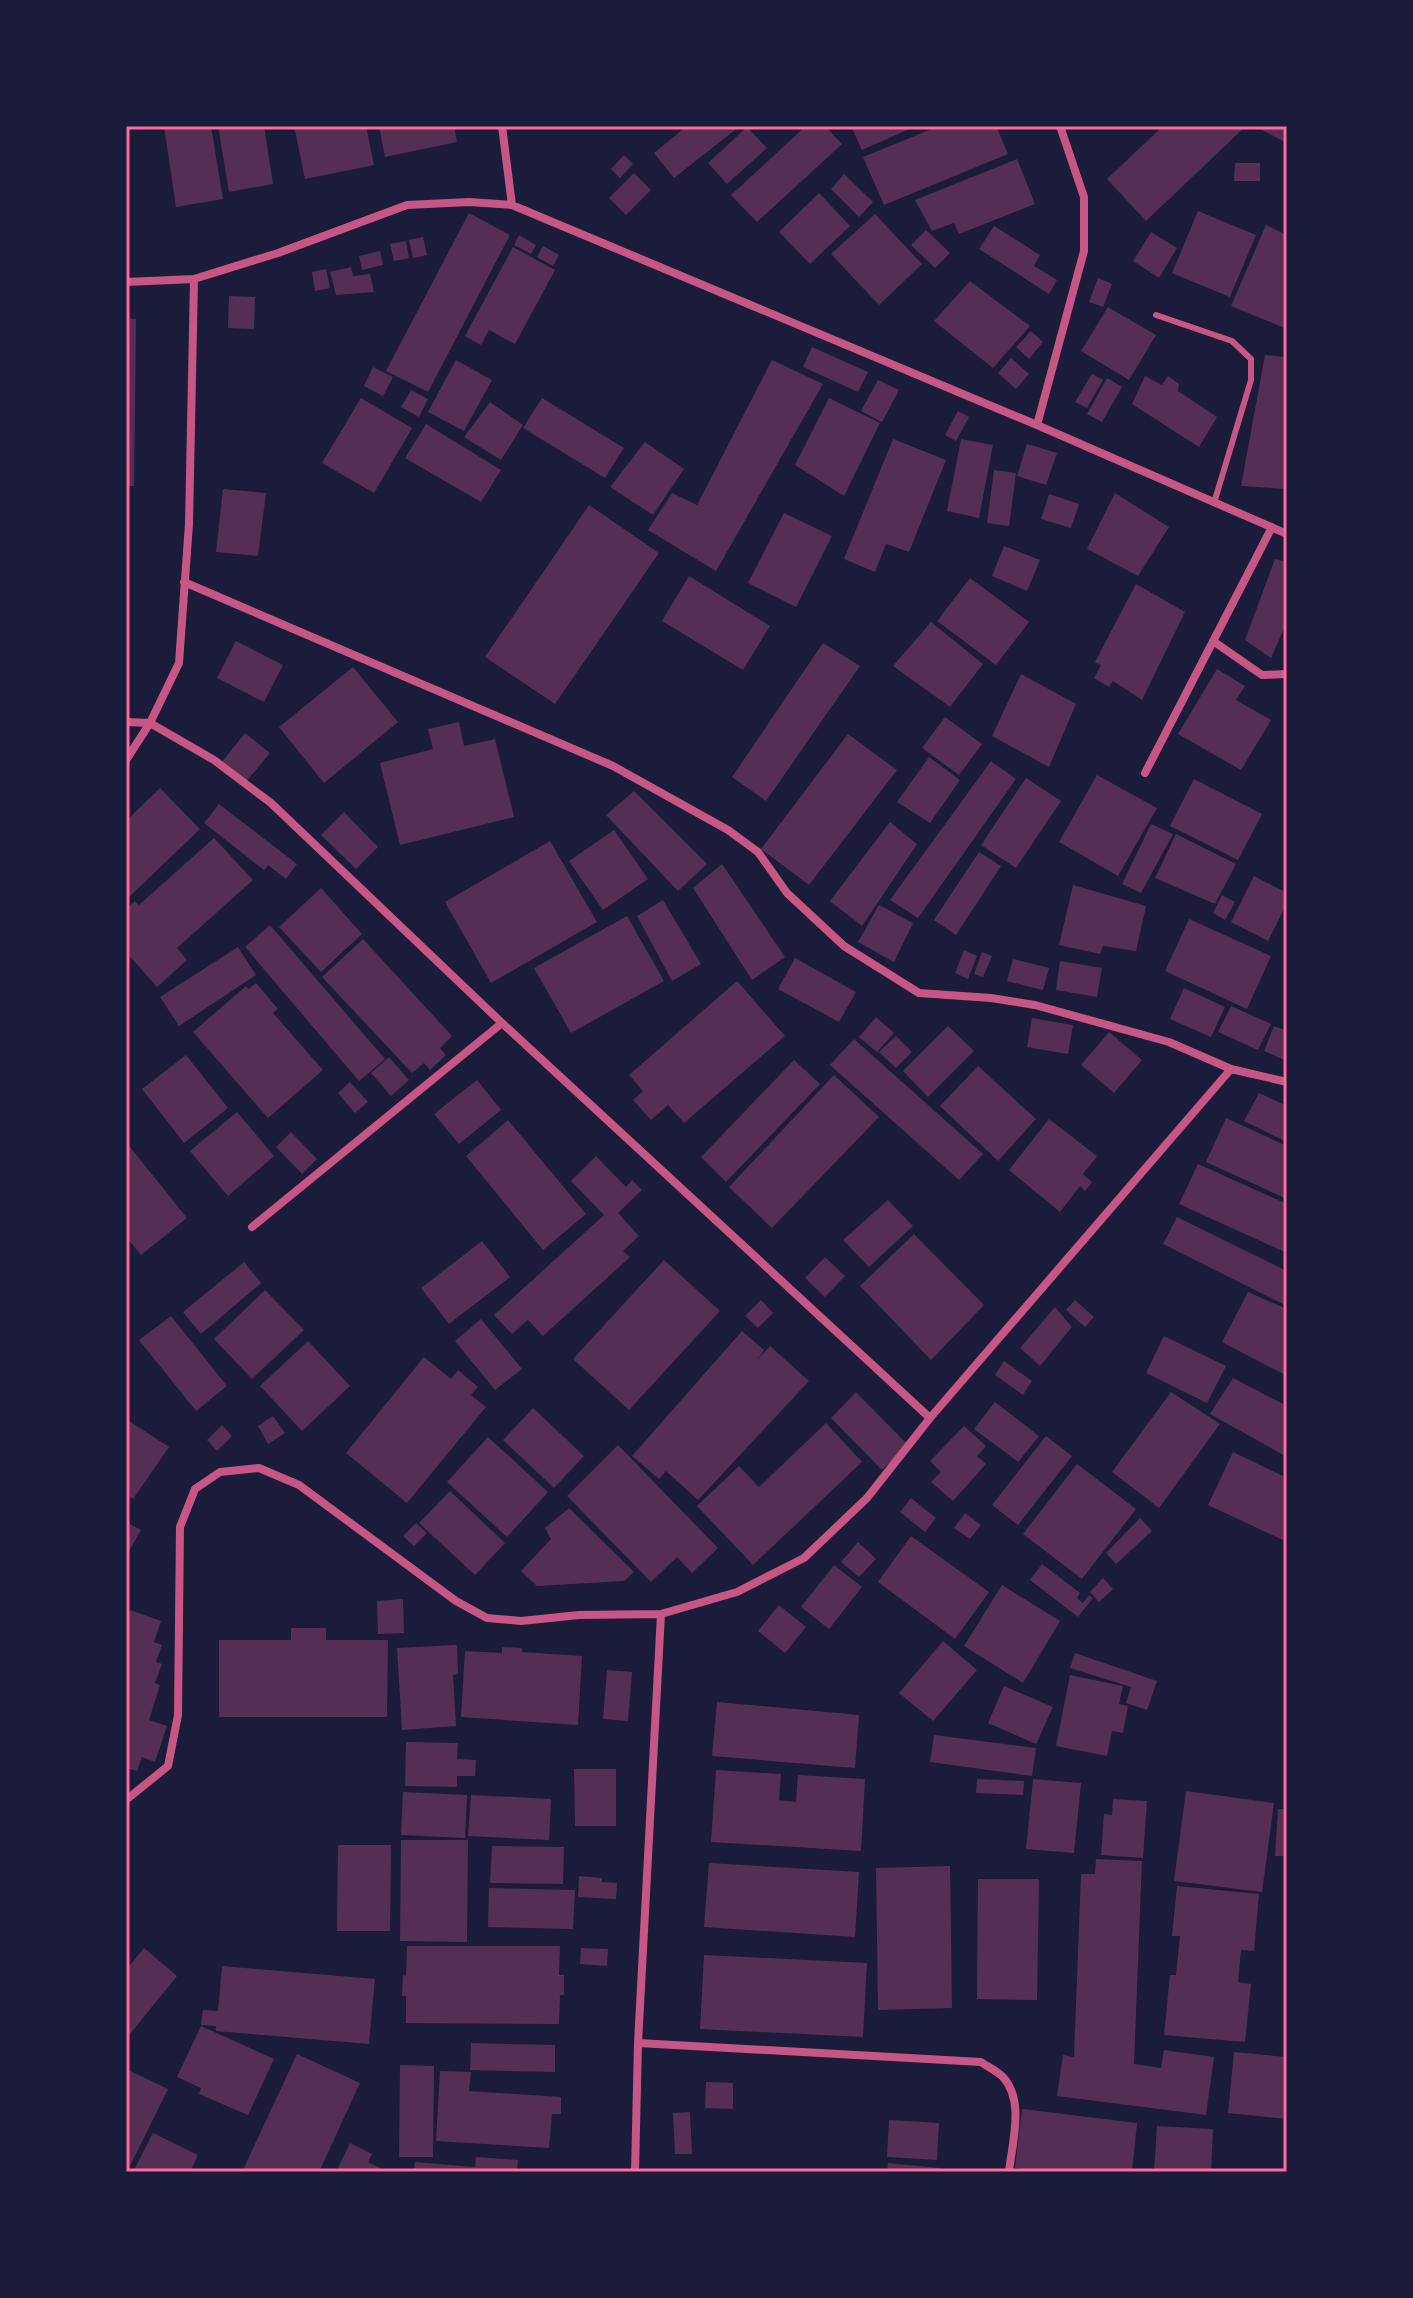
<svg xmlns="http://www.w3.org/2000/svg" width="1413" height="2298" font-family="'Archivo Narrow',sans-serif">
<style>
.building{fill:#542f53}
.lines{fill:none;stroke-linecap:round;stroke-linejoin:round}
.service{stroke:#c65784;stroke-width:6}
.minor{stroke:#c65784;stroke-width:8}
.neatline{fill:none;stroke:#ff6b9d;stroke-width:3}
</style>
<rect width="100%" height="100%" fill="#1b1b3a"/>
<path class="building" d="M164 126H211L223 199 176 207Z
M218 126H264L273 184 229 192Z
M294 126H366L374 165 305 179Z
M379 126H454L457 142 385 157Z
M687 126H740L674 178 654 153Z
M806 126H825L842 144 757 222 731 195Z
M851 126H916L862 150Z
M939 126H996L1008 154 884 205 863 157Z
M1163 126 1245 127 1146 221 1107 179Z
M1254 126H1287V143Z
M747 127 767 148 727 184 708 163Z
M624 155 633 164 620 178 611 169Z
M1017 159 1035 204 959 234 954 223 932 231 915 200Z
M1235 163H1260V181H1234Z
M634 173 651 190 626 215 609 198Z
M844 174 873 202 859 217 831 189Z
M819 193 850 226 810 264 779 232Z
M1198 211 1256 235 1230 297 1172 273Z
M469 213 510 235 428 392 386 371Z
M875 214 922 264 879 305 831 254Z
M1266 225 1287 235V329L1231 306Z
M994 226 1040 255 1034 266 1057 280 1049 294 979 249Z
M926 230 950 253 935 268 911 245Z
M1151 232 1177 248 1159 278 1133 261Z
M519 235 536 245 531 254 514 245Z
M423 237 427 255 413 258 409 240Z
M406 241 409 258 394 261 390 244Z
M543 246 559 255 553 266 537 257Z
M513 247 555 270 515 344 489 330 481 345 465 336Z
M380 251 383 265 362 270 359 256Z
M351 267 353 276 370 274 374 292 336 295 330 272Z
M326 269 330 288 315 291 312 272Z
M1098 278 1112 284 1103 307 1089 302Z
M970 281 1030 326 993 368 934 321Z
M229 296 255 297 254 329 228 328Z
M1108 307 1156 335 1129 380 1081 351Z
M126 318 136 319 134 486H126Z
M1031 331 1043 342 1029 359 1016 347Z
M812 347 868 372 858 392 803 367Z
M1265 355 1287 357V489L1241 486Z
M1011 358 1029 374 1016 389 998 373Z
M456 360 492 380 464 431 428 412Z
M772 360 823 384 716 571 648 530 672 493 697 505Z
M373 367 393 377 383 396 364 386Z
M1092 374 1103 380 1087 408 1075 402Z
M1145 376 1162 385 1168 376 1179 384 1178 391 1217 417 1199 447 1132 404Z
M1107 378 1122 387 1102 422 1087 414Z
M878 380 899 390 882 422 861 411Z
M411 390 428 399 419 417 401 407Z
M361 398 412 428 374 493 322 463Z
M542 398 624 448 605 478 523 428Z
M829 398 880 423 844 496 795 465Z
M490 402 523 425 501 460 464 437Z
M958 411 969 417 956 441 945 435Z
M426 424 501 470 481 502 405 458Z
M893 439 946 460 909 552 886 544 875 572 844 559Z
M961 439 993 445 979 518 947 511Z
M645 442 684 469 653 515 610 487Z
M1027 444 1057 453 1046 485 1017 476Z
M994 470 1016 473 1009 526 987 523Z
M223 489 266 493 258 556 216 552Z
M1115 493 1169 527 1138 576 1087 549Z
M1049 494 1079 504 1071 528 1041 519Z
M589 505 659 553 555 704 485 657Z
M784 513 832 536 796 607 748 583Z
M1004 546 1040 560 1027 591 992 576Z
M1275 559 1287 562V622L1271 658 1245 640Z
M689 576 770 626 743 670 662 621Z
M970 578 1029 622 996 665 937 621Z
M1136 584 1185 612 1142 700 1113 681 1109 687 1094 678 1101 665 1095 662Z
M931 622 983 664 950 707 893 666Z
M236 641 283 665 264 702 217 678Z
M823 643 860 666 766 801 732 777Z
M353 667 398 722 324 783 279 727Z
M1217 669 1245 686 1236 700 1271 720 1241 770 1178 734Z
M1021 674 1076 704 1049 767 992 736Z
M945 717 982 744 959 775 922 748Z
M459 722 464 746 495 739 514 817 400 845 380 763 433 749 428 729Z
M245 733 270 753 245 783 221 763Z
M848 734 897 770 809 885 761 849Z
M929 757 960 780 930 823 897 802Z
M991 761 1016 779 918 918 890 900Z
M1097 775 1157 808 1118 876 1059 842Z
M1026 778 1061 801 1016 868 981 845Z
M1194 779 1262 814 1238 860 1170 826Z
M160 788 200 829 126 900V821Z
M634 791 707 864 678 891 606 815Z
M219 804 297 864 286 879 268 865 264 870 204 823Z
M344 812 378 847 356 869 321 835Z
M890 822 917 844 862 926 830 901Z
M1151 824 1173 834 1141 893 1122 884Z
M614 830 648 879 603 910 569 861Z
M1176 834 1236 864 1215 904 1155 878Z
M214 838 253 880 177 948 187 960 157 987 126 952V909L135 901 139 905Z
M550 841 597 922 491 983 445 902Z
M979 852 1001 866 956 935 934 920Z
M722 864 785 957 752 980 693 888Z
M1254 876 1287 893V903L1268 941 1231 922Z
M1073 885 1146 906 1136 951 1103 946 1100 954 1059 945Z
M321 888 362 934 321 972 279 927Z
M1222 895 1235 902 1225 920 1213 913Z
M663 900 701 964 672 981 637 916Z
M879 905 913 923 894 962 858 942Z
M627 916 664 981 571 1033 534 968Z
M1189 919 1271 956 1247 1009 1165 971Z
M270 925 385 1059 359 1081 245 947Z
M363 939 452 1036 440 1048 446 1055 430 1070 424 1063 412 1073 322 977Z
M238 947 256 975 179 1026 160 997Z
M964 950 977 956 968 979 955 973Z
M982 952 992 956 983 977 974 974Z
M795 958 856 992 839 1022 778 989Z
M1013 959 1049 968 1043 990 1007 981Z
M1060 961 1102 968 1097 997 1056 990Z
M737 981 785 1036 684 1123 668 1105 651 1120 633 1100 643 1091 629 1075Z
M256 983 278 1009 273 1013 323 1070 268 1118 193 1032 246 986 249 989Z
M1184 988 1225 1007 1211 1037 1170 1019Z
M1231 1006 1271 1024 1258 1050 1218 1032Z
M876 1017 894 1033 877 1052 859 1037Z
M1032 1018 1073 1025 1068 1054 1027 1047Z
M948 1026 974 1051 928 1097 903 1071Z
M1274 1026 1287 1031V1061L1264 1051Z
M1109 1032 1142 1060 1114 1093 1081 1065Z
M896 1036 912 1052 896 1068 879 1052Z
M854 1039 983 1154 959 1180 830 1065Z
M186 1055 228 1108 184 1143 142 1089Z
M389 1057 409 1080 391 1096 371 1073Z
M794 1060 820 1084 726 1182 701 1157Z
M978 1066 1036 1119 998 1161 940 1106Z
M834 1075 879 1117 772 1228 729 1187Z
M477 1080 501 1110 459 1144 434 1114Z
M350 1082 368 1102 355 1113 338 1093Z
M1259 1093 1287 1106V1142L1244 1121Z
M237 1112 274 1156 228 1196 190 1151Z
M1226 1118 1287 1146V1199L1206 1162Z
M1049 1119 1097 1156 1083 1174 1092 1182 1085 1191 1080 1186 1060 1212 1009 1170Z
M508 1120 586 1214 543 1250 466 1156Z
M291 1132 317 1159 302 1174 276 1147Z
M126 1142 187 1218 141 1255 126 1237Z
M596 1156 626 1187 632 1180 642 1190 618 1213 639 1236 623 1251 630 1257 543 1336 528 1320 512 1334 494 1315 604 1215 571 1181Z
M1198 1164 1287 1204V1253L1179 1204Z
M888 1200 913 1226 869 1267 843 1240Z
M1177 1217 1287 1271V1306L1163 1244Z
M914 1234 984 1305 931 1360 860 1286Z
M482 1241 510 1277 449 1324 421 1288Z
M825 1257 845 1276 825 1297 805 1278Z
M664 1260 720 1311 629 1410 573 1359Z
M244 1262 261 1283 201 1334 183 1312Z
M265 1290 304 1330 252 1379 214 1339Z
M1248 1292 1287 1309V1376L1222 1342Z
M761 1300 773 1313 758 1328 745 1316Z
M1075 1300 1094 1317 1085 1327 1066 1310Z
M1055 1307 1072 1327 1040 1366 1020 1348Z
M171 1316 227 1386 196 1411 139 1340Z
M481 1319 522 1369 495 1390 455 1341Z
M742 1331 764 1350 758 1359 770 1346 809 1381 698 1500 666 1471 659 1479 632 1456Z
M1164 1336 1226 1366 1207 1403 1146 1373Z
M308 1341 350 1386 302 1431 260 1386Z
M424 1357 451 1379 458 1370 478 1387 471 1395 486 1407 407 1503 346 1453Z
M1004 1361 1032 1381 1023 1395 995 1375Z
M1233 1378 1287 1406V1457L1210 1414Z
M856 1392 908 1445 882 1470 831 1418Z
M1171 1392 1220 1424 1159 1508 1112 1472Z
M995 1402 1039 1436 1018 1462 974 1429Z
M533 1408 584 1456 554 1488 503 1440Z
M273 1416 285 1433 268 1444 258 1426Z
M126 1419 169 1447 133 1499 126 1494Z
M826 1423 862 1462 753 1565 697 1506 739 1466 759 1487Z
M222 1425 232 1436 217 1451 207 1440Z
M964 1426 986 1446 977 1456 986 1464 953 1501 931 1482 941 1472 930 1461Z
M1046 1436 1072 1456 1018 1525 992 1505Z
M488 1437 548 1492 507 1537 447 1482Z
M618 1445 718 1548 692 1573 677 1557 651 1582 567 1496Z
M1233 1452 1287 1478V1542L1208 1505Z
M1077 1464 1136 1509 1082 1579 1023 1534Z
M450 1491 505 1543 475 1575 419 1523Z
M911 1498 936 1518 925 1532 900 1512Z
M569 1508 634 1572 624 1581 537 1586 521 1571 551 1539 545 1528Z
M965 1513 981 1525 970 1539 954 1528Z
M1140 1518 1152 1531 1116 1564 1106 1553Z
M126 1522 141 1530 126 1556Z
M416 1523 427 1533 414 1546 403 1536Z
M911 1536 989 1592 955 1639 878 1582Z
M858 1542 876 1559 859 1577 841 1562Z
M1042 1564 1080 1593 1077 1598 1083 1603 1089 1595 1093 1598 1078 1617 1030 1580Z
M834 1565 862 1587 829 1629 801 1607Z
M1103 1578 1113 1589 1099 1602 1090 1592Z
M1002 1585 1060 1621 1023 1683 964 1646Z
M403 1599 404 1633 378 1634 377 1601Z
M779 1605 806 1627 785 1653 758 1631Z
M130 1610 161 1621 154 1642 162 1645 156 1662 162 1664 155 1683 160 1685 149 1720 167 1726 155 1762 142 1757 137 1771 126 1768V1623Z
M291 1628H326V1640H388L387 1717H219V1640H291Z
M943 1641 977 1670 933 1721 899 1693Z
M457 1645 458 1674 453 1675 456 1726 402 1730 397 1648Z
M502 1647 522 1648V1652L582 1656 578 1725 461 1717 465 1651 502 1653Z
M1075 1653 1157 1681 1147 1710 1126 1703 1131 1687 1070 1668Z
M607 1670 632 1672 628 1721 603 1719Z
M1070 1675 1123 1686 1119 1704 1128 1706 1123 1733 1112 1731 1107 1756 1056 1746Z
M1004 1686 1053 1707 1036 1744 988 1723Z
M717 1702 859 1715 855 1768 712 1756Z
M934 1735 1036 1748 1032 1776 930 1762Z
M406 1742 458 1743 457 1759 476 1760 475 1776H457V1787L405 1786Z
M574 1769H616V1826H575Z
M716 1770 781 1774 779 1800 796 1802 798 1775 865 1779 861 1851 711 1842Z
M977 1779 1024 1781 1023 1795 976 1793Z
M1033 1779 1081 1783 1074 1853 1026 1849Z
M1186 1791 1274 1803 1262 1892 1174 1881Z
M403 1792 467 1795 465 1838 401 1835Z
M471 1795 551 1799 549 1840 468 1836Z
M1113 1799 1147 1801 1143 1858 1101 1855 1104 1814 1112 1815Z
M1278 1809H1287V1856H1275Z
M401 1840H468L467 1942 400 1941Z
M338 1845H391L390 1931H337Z
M492 1846 564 1847 563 1884 490 1883Z
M1096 1859 1142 1861 1134 2064 1161 2068 1164 2050 1214 2057 1206 2115 1057 2096 1063 2055 1074 2057 1081 1874H1095Z
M709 1863 859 1872 855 1937 704 1927Z
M950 1866 952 2008 878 2010 876 1868Z
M579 1876 602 1878V1882L617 1883 616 1899 578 1897Z
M978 1879H1039L1037 2000 977 1999Z
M1177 1886 1259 1894 1254 1951 1241 1950 1238 1982 1251 1984 1245 2042 1164 2035 1170 1975H1176L1180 1936H1172Z
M489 1888 575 1890 573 1929 488 1927Z
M407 1946H560L559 1975H564V1995H560L559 2024 406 2023V1996H402L403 1975 406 1976Z
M144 1948 177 1976 126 2039V1970Z
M581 1948 608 1949 607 1966 580 1964Z
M704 1955 867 1963 863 2037 700 2029Z
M222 1966 375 1979 369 2044 216 2031V2026L201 2025 203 2010 218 2011Z
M201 2026 274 2059 248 2115 199 2094 201 2088 177 2077Z
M471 2043 555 2045V2072L470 2070Z
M1234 2052 1287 2057V2119L1228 2113Z
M297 2054 360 2083 319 2172H242Z
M400 2065 434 2066 433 2157H399Z
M126 2069 168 2089 127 2172H126Z
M440 2071 471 2072 469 2091 561 2097V2114H552L549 2148 436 2141Z
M706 2082 733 2083V2109L705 2108Z
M1022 2109 1137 2123 1132 2172H1045L1015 2168Z
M690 2112 692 2154H675L673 2113Z
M889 2120 939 2123 937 2160 887 2157Z
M1157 2126 1213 2129 1211 2172H1154Z
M153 2133 198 2155 190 2172H133Z
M350 2143 372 2154 368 2162 388 2172H336Z
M476 2157 518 2160 517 2172H414L415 2162 475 2167Z
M888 2163 940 2168 939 2172H887Z"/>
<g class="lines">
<path class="service" d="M1156 315 1232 341 1251 359V380L1214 503"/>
<path class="minor" d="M502 126 512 205
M126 282 194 279 278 253 407 205 469 202 512 205 1037 425 1287 534
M1037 425 1084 251V197L1060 126
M184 582 613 766 728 830 758 852 787 893 844 946 919 993 991 998 1035 1005 1169 1042 1231 1069 1287 1082
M1213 641 1262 675 1287 674
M126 722 150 723 214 760 271 803 502 1023 930 1418
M126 760 150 723 179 663 189 524 194 279
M1145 773 1272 527
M252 1227 502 1023
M126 1800 168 1766 178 1715 180 1527 195 1489 220 1472 259 1468 299 1485 456 1601 487 1618 521 1621 579 1615 661 1614 737 1592 804 1558 867 1498 930 1418 1231 1069
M638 2043 981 2062C988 2067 997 2071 1003 2077 1025 2101 1012 2143 1009 2172
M635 2172 638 2043 661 1614"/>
</g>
<rect width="1413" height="2298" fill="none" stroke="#1b1b3a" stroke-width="256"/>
<rect x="128" y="128" width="1157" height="2042" class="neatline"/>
</svg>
